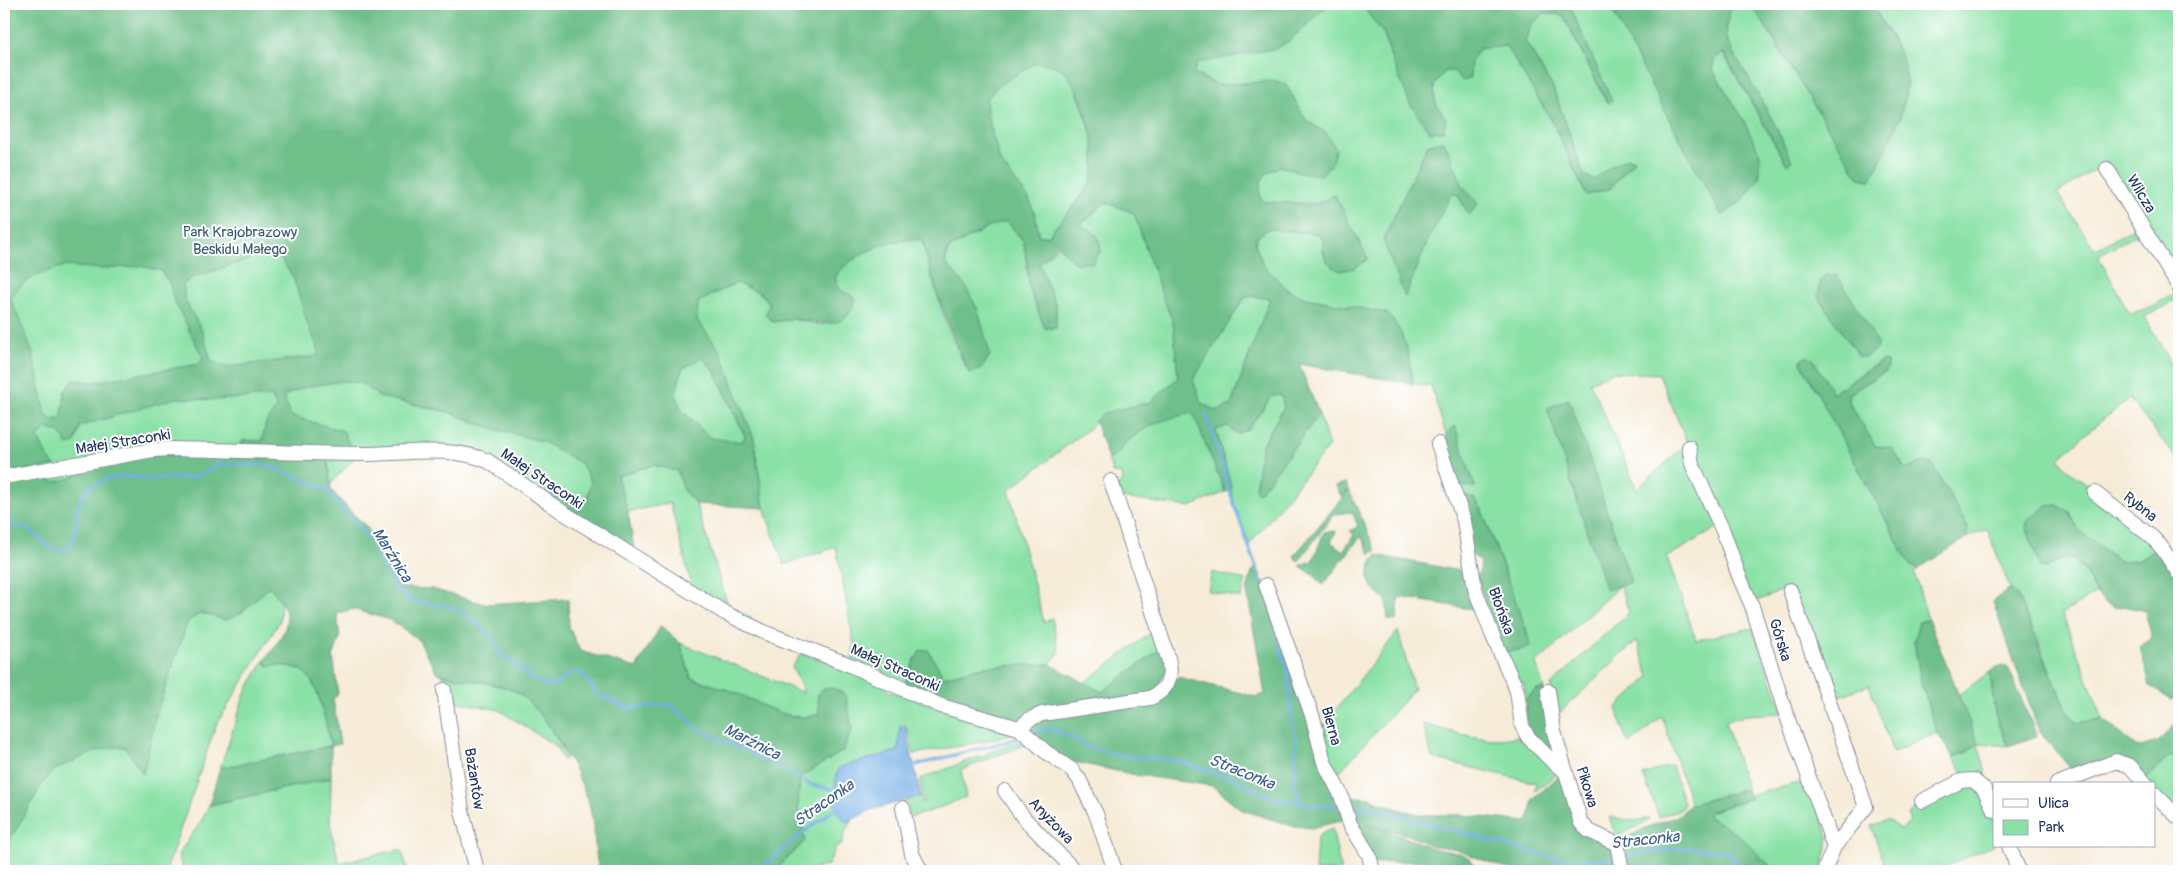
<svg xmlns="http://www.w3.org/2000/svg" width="2183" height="875" font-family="Pangolin,sans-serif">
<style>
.green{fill:#89e1a5;stroke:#528882}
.forest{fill:#6ebf8a;stroke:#447774;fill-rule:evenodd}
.water{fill:#75afe5;stroke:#486fa2}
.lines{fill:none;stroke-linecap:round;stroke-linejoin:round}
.stream{stroke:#75afe5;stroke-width:3}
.minor-casing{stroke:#888d9a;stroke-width:16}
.minor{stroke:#fff;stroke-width:14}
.labels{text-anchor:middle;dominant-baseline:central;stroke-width:4;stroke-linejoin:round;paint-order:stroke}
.street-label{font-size:15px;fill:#1b2f5e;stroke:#fff}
.park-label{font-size:15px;fill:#365c70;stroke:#fff}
.water-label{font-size:16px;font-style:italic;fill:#3a5c8d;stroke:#fff}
</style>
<rect width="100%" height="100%" fill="#fff"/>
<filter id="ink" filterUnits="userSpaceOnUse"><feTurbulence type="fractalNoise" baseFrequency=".02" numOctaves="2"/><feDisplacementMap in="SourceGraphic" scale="10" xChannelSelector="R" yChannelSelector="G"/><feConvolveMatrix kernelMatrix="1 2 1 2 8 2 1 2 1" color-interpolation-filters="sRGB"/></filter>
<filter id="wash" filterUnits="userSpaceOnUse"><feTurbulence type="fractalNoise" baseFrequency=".0096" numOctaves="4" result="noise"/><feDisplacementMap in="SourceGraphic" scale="20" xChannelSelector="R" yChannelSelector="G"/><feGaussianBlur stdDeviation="1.12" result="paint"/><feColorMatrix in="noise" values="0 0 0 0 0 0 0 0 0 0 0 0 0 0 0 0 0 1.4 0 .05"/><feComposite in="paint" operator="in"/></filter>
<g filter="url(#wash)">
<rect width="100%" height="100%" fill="#f6ebd7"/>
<path class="green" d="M4 4H1250L1076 89C1085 116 1106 158 1089 185 1078 203 1061 220 1048 236H1039L1035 214 1028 197 1000 162 991 131 429 408 449 412 491 428 542 441 582 464 591 482 587 499 576 504 546 491 544 495 490 459 363 448 258 566 281 600 280 621 216 725 166 871H4Z
M1329 4H1361L1384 34 1392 61 1435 102 1434 85 1445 71C1462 70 1471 62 1479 48L1506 46 1552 121 1586 195 1610 189 1634 160 1627 158 1607 169 1593 181 1584 175 1553 88 1525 41 1531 24 1544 13 1563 15 1607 103 1569 4H1609L1645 70 1743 119 1712 69 1715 58 1723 53 1787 165 1791 161 1773 121 1728 43 1726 26 1730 9 1740 4 1750 7 1759 16 1859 178 1870 180C1885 152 1915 99 1904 67 1900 56 1896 44 1890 34 1884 24 1877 15 1873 4H2169L2178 7 2179 4V279L2106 162 2102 165 2120 202 2098 168 2057 193 2094 248H2098L2132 229 2133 224 2136 227 2133 229 2136 235 2140 233V236L2136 235 2102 253 2099 258 2130 314 2153 306 2177 292 2179 298 2145 317 2179 378V461L2129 399 2090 430 2059 459 2070 471 2091 487 2092 495 2159 548 2137 560 2119 561 2084 534 2076 526 2070 512 2047 568 2062 558 2074 559 2085 572 2096 593 2062 614 2103 719 2077 723 2066 710 2037 638 2018 597 2010 588 1987 529 1966 538 1968 527 1924 462 1905 469 1892 448 1875 446 1848 400 1849 394 1886 371 1881 361 1833 393 1813 359H1802L1801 362 1910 565 1918 569 1914 573 1928 619 1919 622 1914 642 1922 686 1937 733 1893 753 1869 685 1832 699 1785 591 1783 590 1760 600 1752 601 1659 374 1612 372 1590 382 1637 489 1681 449 1685 453 1719 527 1667 557 1696 640 1752 628 1783 713 1746 715 1725 722 1747 789 1689 805 1690 801 1662 716 1630 744 1626 739 1616 708 1649 677 1637 640 1554 718 1551 685 1629 612 1620 585 1536 664 1544 689 1536 690 1525 700C1526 682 1522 684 1513 671 1509 666 1506 659 1503 653L1531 645 1526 629 1481 508 1474 498 1463 495 1460 486H1475L1451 428 1446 435 1431 386 1413 384C1411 356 1399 337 1386 313L1305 298 1287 289 1263 265 1255 244 1257 237 1268 229 1316 233 1323 239V253L1340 271 1316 204 1265 202 1260 198C1259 178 1262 175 1280 166L1303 173 1326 133 1306 120 1286 85 1275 81 1218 85 1194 74 1196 63 1289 41Z
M1105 202 1134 213 1164 301 1173 321 1178 378 1151 402 1103 414 1091 427 1009 490 1044 623 1052 618 1059 653 1050 664 983 667 944 677 928 650 915 658 905 684 852 660 854 644 836 547 784 565 764 508 754 439 720 351 697 320 698 302 736 283C762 293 768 293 774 322L792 319 823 325 840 290 835 277C851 253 894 236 922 240 934 286 946 333 970 374L963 282 945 263 948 249 989 227 1007 221 1024 242 1030 291 1045 328H1056V306L1039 264Z
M1253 296 1270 298 1231 405 1216 411 1202 404 1192 380 1244 298Z
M702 356 716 373 745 436 742 442 710 438 680 408 676 392 682 369Z
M1281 395 1284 407 1262 445 1255 489 1258 493 1268 482 1319 414 1329 446 1249 545 1236 509 1216 430 1227 426 1248 429 1272 396Z
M1193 412 1225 492 1190 507 1121 498 1117 486 1123 481 1122 474 1113 473 1108 459C1119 456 1119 449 1127 442 1147 423 1168 418 1193 412Z
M653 465 677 471 685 492 696 504 728 605 751 618 747 621 691 584 670 503 628 512 617 476Z
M1212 572 1246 580 1241 598 1208 591Z
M1156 629 1162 648 1102 692 1084 683Z
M1398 631 1414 689 1334 778 1319 731Z
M680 643 804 693 792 667 801 654 827 661 886 687 888 691 1018 732 982 742 914 754 907 727 905 725 898 751 843 766 848 822 854 819 845 832 842 845 836 847 828 865 807 871H774L805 841 798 806 800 777 843 751 818 694 819 714C790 725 762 703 735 693 721 687 706 683 691 678Z
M264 661 268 666C278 665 289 665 299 669 319 677 326 726 331 746L220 768 245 693Z
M1990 672 1995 713 2008 746 1978 743 1990 791H1994V805L1965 776 1953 757 1969 751 1964 712 1958 695Z
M443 675C467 681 492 682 515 691 536 700 557 739 567 758L563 760 556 746 499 710 449 700Z
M1423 724C1458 733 1488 745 1523 735L1559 772 1535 791 1536 783 1432 758Z
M1026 739 1030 743 961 770 966 797 928 812 911 817 906 800 921 796 922 803 924 802 920 779Z
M2179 756V814L2154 790V784H2149L2145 779 2169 757Z
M1672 765 1684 804 1681 809 1659 817 1643 775Z
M331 778 330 824 339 863 401 849 408 871H184L178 855 203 818 209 805Z
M1807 781 1829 839 1821 871H1778L1764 862 1743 839 1707 817 1709 812 1750 799V795Z
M1960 784H1974L1994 816V845L1935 871H1887L1871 826 1888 820 1901 829 1910 823 1908 814 1919 805Z
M1609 817 1634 821 1650 818 1645 823 1616 836Z
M1332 828 1341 871H1315L1317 839 1320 835Z"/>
<path class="forest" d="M4 4H1329L1289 41 1277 48 1197 63 1194 74 1218 85 1275 81 1286 85 1306 120 1326 133 1336 149 1331 164 1321 175 1303 173 1280 166C1262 175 1259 178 1260 198L1265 202 1316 204 1335 195 1368 259 1355 268 1340 271C1324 262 1323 258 1323 239L1316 233 1268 229 1257 237 1255 244 1263 265 1287 289 1305 298 1386 313C1404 327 1411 362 1413 384L1299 364 1319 414 1268 482 1258 493 1255 489 1262 445 1284 407 1281 395 1272 396 1248 429 1237 434 1227 426 1216 430 1232 490 1225 492 1193 413C1168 418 1146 424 1127 442 1119 450 1119 456 1108 459L1095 421 1103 413 1151 402 1178 378 1173 321 1164 301 1134 213 1105 202 1080 226C1096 231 1098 233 1101 250L1093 263H1074L1058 244 1039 264 1056 306V328H1045L1030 291 1024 242 1007 221 989 227 948 249 945 263 963 282 978 310 990 355 982 368 970 374C948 328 935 289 922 240 894 236 851 253 835 278L840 290 856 298C845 335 822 321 794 319 788 319 780 321 774 322L765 315 770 304 761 293 736 283 698 302 697 320 720 351 754 439 764 508 696 504 685 492 677 471 653 465 617 476 628 512 634 549 544 495 546 491 576 504 587 499 591 482 582 464 542 441 491 428 449 412 379 397 361 383 342 381 306 387 283 396 291 416 343 431 351 447 237 448 244 440 262 441 266 423 276 408 272 396 215 400 176 398 80 426 75 443 68 445 60 433 47 428 38 437 47 456 55 466 4 473ZM1037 62C1044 64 1057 65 1063 70 1083 88 1104 160 1089 185 1079 203 1061 220 1048 236H1039L1035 214 1028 197 1000 162 988 117 986 99 999 85ZM263 249 278 255 293 277 308 325 319 350 317 356 225 367 211 361 202 331 185 300 183 285 192 278 247 260ZM64 266 104 269 139 266 160 270 170 284 173 298 203 358 199 364 93 382 73 380 65 391 62 417 52 420 46 415 33 353 11 300C20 278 43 273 64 266ZM1253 296 1270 299 1231 405 1216 411 1202 404 1193 380 1244 298ZM702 357 716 373 745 436 742 442 710 438 680 408 676 392 682 369Z
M1361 4H1569L1612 101 1608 103 1563 15 1544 13 1531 25 1525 41 1553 88 1584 175 1594 180 1607 169 1627 158 1634 160 1609 189 1586 195 1552 121 1506 46 1479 49 1471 62 1470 78 1463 81 1453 71H1445L1434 85 1435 102 1446 119 1443 131 1430 132 1410 104 1392 60 1384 34Z
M1609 4H1873C1881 26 1899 45 1905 69 1913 101 1886 153 1870 180L1859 178 1759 16 1750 7 1740 4 1730 9 1726 26 1728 43 1773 121 1792 161 1787 165 1724 53 1715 58 1712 69 1743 119 1760 154 1759 179 1742 201 1722 216 1677 134Z
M1444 141 1463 186 1478 204 1469 215 1457 194 1451 195 1428 240 1405 297 1383 240 1428 144Z
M1826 275 1838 276 1878 343V348L1865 357H1859L1818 297 1820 282Z
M1808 356 1813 359 1833 393 1882 361 1887 362 1888 366 1886 371 1849 394 1848 400 1875 446 1892 448 1905 469 1924 462 1933 465 1968 528 1966 538 1918 569 1910 565 1801 362 1802 359Z
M1569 399 1631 582 1606 590 1547 408Z
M1455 426 1475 487 1460 486 1449 451 1446 435Z
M153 454 328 460 331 490 352 513 366 526 403 588 432 589 484 604 568 599 569 627 580 651 636 668 661 626 680 643 691 678C706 683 721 687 736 693 762 703 790 725 819 714L818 693 823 689 832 688 846 695 852 729 843 751 800 777 798 806 805 841 774 871H599C594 849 595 826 589 804 580 773 545 710 518 693 502 683 457 679 437 673L418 639 390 620 353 609 337 614 340 638 333 656 338 694 333 699 340 744 331 746V778L209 805 220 768 331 746C326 726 319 677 299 669 289 665 278 665 268 666L264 661C274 648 290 630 286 613 284 603 275 594 270 586L241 613 226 620 201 613 188 621 157 712 143 774 125 747 107 748 94 752 54 770 41 786 4 850V480L41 475 54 482 72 478 84 467Z
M1346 483 1348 489 1343 497 1349 490 1376 551 1370 554 1361 536 1323 585 1313 574 1300 566 1309 562 1312 563 1324 532 1336 531 1331 542 1343 551 1354 535 1350 531 1358 526 1352 512 1334 514 1298 562 1294 556 1342 498 1336 486Z
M1463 495 1474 498 1481 508 1526 629 1531 645 1523 649 1503 653 1476 576 1480 571 1481 561 1472 555Z
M2057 505 2070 512 2076 526 2084 534 2119 561 2137 560 2159 548 2179 578V696L2171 700 2150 686 2140 647 2152 638 2145 611 2124 606 2115 608 2107 604 2096 593 2085 572 2074 559 2062 558 2047 568 2040 567 2026 526 2028 519 2047 506Z
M1376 555 1466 572 1477 610 1399 597 1397 620H1388L1386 599C1365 587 1365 574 1376 555Z
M1257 566 1278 621 1344 820 1312 828 1293 826 1242 810 1213 786 1136 775 1070 761 1036 738 1029 727 1038 719 1144 702 1178 677 1256 697 1265 694 1247 591 1252 572Z
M2010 588 2018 597 2066 710 2076 723 2103 719 2138 748 2158 742 2179 720V756L2169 757 2145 779 2127 761 2078 770 2071 769 2039 731 1993 602Z
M1928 619 1978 743 1969 751 1953 757 1937 733 1922 686 1914 642 1919 622Z
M1162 648 1168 667 1155 693 1017 721 967 710 905 684 910 669 920 651 928 650 944 677 983 667 1050 664 1102 692Z
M1998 666 2008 667 2037 736 2008 746 1995 713 1990 672Z
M1544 689 1549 725 1544 729 1549 735 1560 763 1528 734 1525 700 1536 690Z
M1561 774 1576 816 1612 847 1617 871H1521L1499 866 1457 850 1430 845 1409 835 1351 820 1345 796 1370 798 1397 809 1423 815H1462L1528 822 1533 799Z
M1747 789 1750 798 1709 812 1708 817C1720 823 1731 829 1742 838 1754 849 1764 862 1778 871H1705C1687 860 1648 871 1627 871L1622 845 1628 837 1647 827 1680 815 1689 805Z
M1357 825C1376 824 1413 841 1432 848 1444 852 1458 851 1469 858 1474 862 1475 866 1477 871 1463 871 1451 865 1438 863 1417 860 1395 862 1374 863Z"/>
<path class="water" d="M905 725 921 796 871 810 848 822C829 812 834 787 838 769L843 766 898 751 900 726Z"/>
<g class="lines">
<path class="stream" d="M1206 413 1234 505 1262 583
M4 524 26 527 50 548 64 550 73 542 81 496 90 487 106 479 125 476 150 479 196 477 220 464 266 465 326 489 370 540 397 591 411 601 451 607 471 618 492 636 499 652 531 678 548 686 561 681 570 673H582L598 695 628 708 670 704 697 728 779 767 811 785 837 790
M1278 637 1283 659 1287 664 1291 715 1296 739 1295 788 1302 804
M1032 734 1046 729 1062 732 1087 747 1115 755 1175 760 1235 779 1271 798 1311 805 1341 806
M912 766 1024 737
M1348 807H1365L1457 831 1527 851 1569 861 1617 857
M1623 856 1683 848 1725 851 1748 871
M757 871 800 835 839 806"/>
</g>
</g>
<g filter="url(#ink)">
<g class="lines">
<defs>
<path id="minor" d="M2107 169 2179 287
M1438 444 1464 521 1475 589 1492 634 1517 691 1522 726 1528 737 1554 763 1565 771
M1689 447 1692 464 1723 531 1739 576 1752 606 1785 711 1834 847
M4 477 153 450 172 449C235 450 299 454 363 454 404 454 449 445 488 461L564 513 725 613 766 633 850 665 941 706 1019 728 1046 752 1072 770 1079 779 1096 814 1115 871
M2095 493 2152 537 2162 548 2179 574
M1266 585 1313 718 1324 762 1341 795 1350 824 1369 855 1373 871
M1790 590 1866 807 1834 847 1824 871
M444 690 462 811 477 871
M1548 691 1554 732 1581 823 1589 831 1617 844 1622 871
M1019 728 1030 719 1042 714 1150 698C1168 690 1173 677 1168 658L1111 481
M2057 784 2116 761 2130 766 2146 784
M1005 791 1023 817 1075 871
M2154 793 2179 818
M1922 801 1961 781 1973 780 1984 789 1994 810
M903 808 912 854 921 871
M2009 846 2019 871"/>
</defs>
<use href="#minor" class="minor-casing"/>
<use href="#minor" class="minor"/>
</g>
</g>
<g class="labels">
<g class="street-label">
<text transform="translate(2141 194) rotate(59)">Wilcza</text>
<text transform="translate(123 442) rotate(-9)">Małej Straconki</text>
<text transform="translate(542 479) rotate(34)">Małej Straconki</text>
<text transform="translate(2140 507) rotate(38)">Rybna</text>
<text transform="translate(1501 611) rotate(70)">Błońska</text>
<text transform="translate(1780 640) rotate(73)">Górska</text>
<text transform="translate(895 668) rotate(24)">Małej Straconki</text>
<text transform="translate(1331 726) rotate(75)">Bierna</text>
<text transform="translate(474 779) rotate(81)">Bażantów</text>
<text transform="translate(1587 787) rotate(73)">Pikowa</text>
<text transform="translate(1051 821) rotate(46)">Anyżowa</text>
</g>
<g class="park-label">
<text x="240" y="232">Park Krajobrazowy<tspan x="240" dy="17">Beskidu Małego</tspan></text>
</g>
<g class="water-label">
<text transform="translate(392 555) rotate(58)">Marźnica</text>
<text transform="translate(752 742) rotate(27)">Marźnica</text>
<text transform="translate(1242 772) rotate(22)">Straconka</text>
<text transform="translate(824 803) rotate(-35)">Straconka</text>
<text transform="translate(1645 840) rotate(-6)">Straconka</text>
</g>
</g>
<rect width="2183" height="875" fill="none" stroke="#fff" stroke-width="20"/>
<rect x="1993" y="782" width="162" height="65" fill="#ffffff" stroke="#a4acbf"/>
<rect x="2003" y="799" width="25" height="8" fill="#ffffff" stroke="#a4acbf"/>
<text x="2038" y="808" font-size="15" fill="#1b2f5e">Ulica</text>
<rect x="2003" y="820" width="25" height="15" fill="#89e1a5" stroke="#a4acbf"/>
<text x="2038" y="832" font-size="15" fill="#1b2f5e">Park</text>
</svg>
